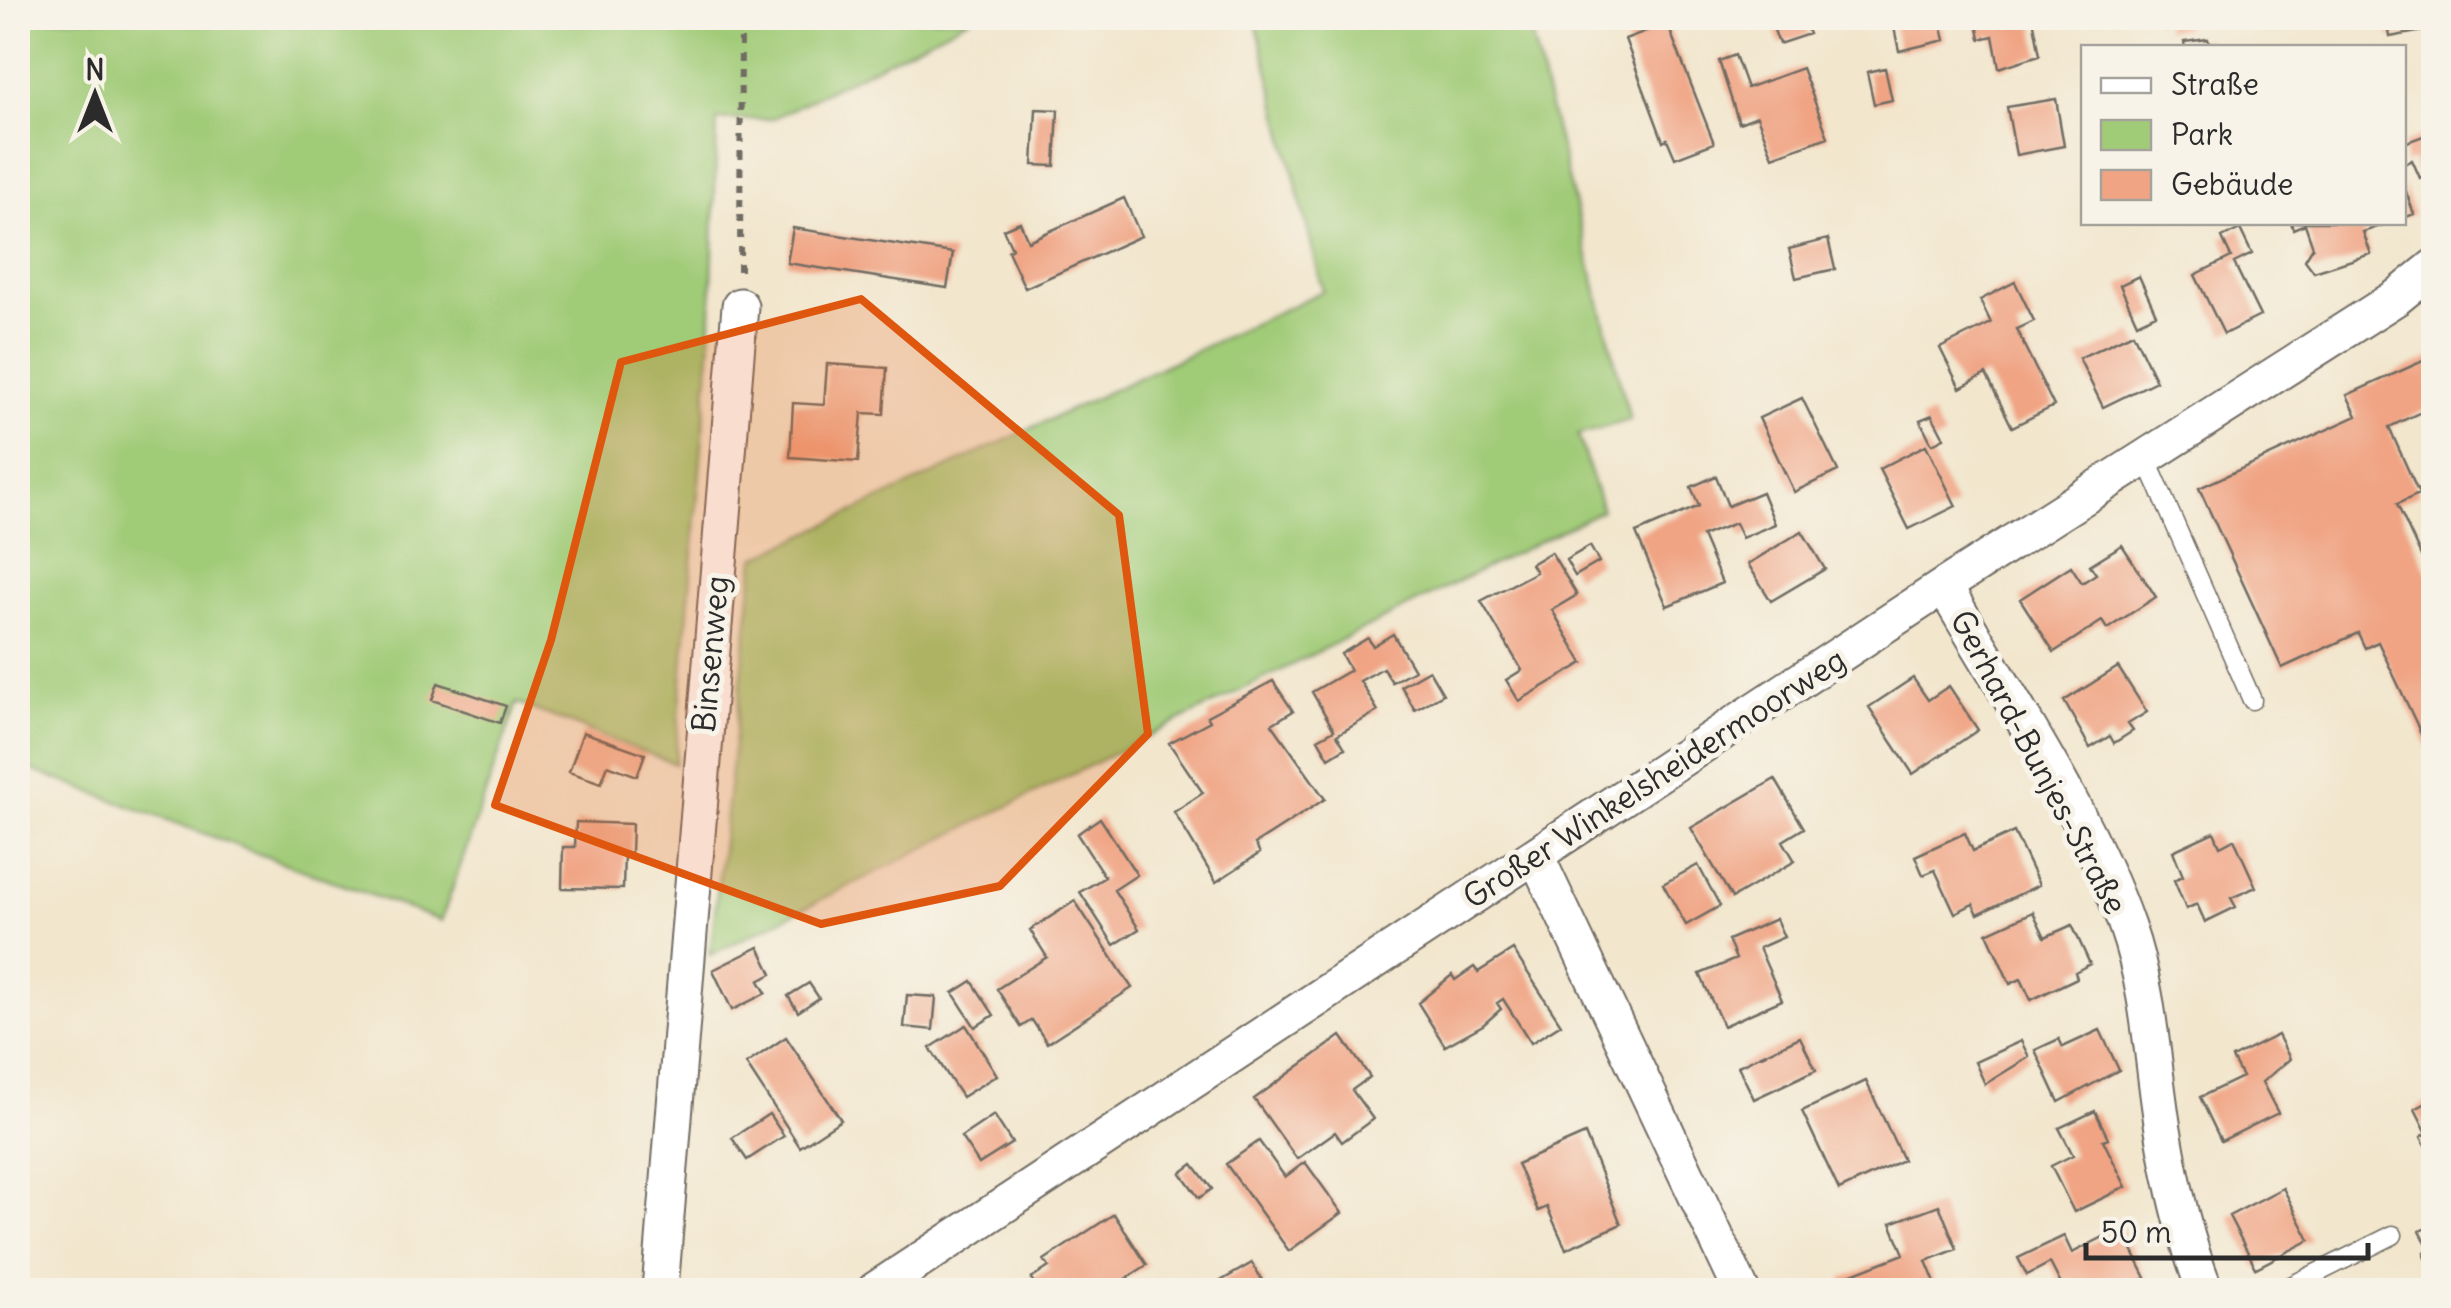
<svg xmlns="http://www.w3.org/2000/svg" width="2451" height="1308" font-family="Delius,sans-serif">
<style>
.green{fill:#a0cb77;stroke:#667b51;stroke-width:2.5}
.building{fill:#f0a484}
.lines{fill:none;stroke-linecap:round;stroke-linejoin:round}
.service-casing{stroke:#716c64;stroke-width:21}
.minor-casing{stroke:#716c64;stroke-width:39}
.path{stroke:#716c64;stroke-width:6;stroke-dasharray:8 8;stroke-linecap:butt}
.service{stroke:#fff;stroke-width:18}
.minor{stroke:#fff;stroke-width:35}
.marked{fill:#df570e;fill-opacity:0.2;stroke:#df570e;stroke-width:8;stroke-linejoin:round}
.labels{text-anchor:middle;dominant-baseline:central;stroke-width:10;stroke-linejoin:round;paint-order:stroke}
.street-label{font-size:32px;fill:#2b2b2b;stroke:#f7f3e8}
</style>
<rect width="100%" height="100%" fill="#f7f3e8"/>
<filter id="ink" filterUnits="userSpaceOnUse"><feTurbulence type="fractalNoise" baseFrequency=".01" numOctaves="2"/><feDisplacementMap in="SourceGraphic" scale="20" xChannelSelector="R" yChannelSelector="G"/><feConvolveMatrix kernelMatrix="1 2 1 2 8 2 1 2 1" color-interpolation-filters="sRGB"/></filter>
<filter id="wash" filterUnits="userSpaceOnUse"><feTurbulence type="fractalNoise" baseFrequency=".0048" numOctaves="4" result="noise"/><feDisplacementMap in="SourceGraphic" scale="40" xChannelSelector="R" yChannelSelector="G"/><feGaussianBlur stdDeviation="2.25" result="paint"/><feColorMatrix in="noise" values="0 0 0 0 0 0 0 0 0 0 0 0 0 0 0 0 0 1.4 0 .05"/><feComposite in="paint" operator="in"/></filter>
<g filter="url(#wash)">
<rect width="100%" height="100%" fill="#f2e6cd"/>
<path class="green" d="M18 18H971L772 119 717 120 710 352 675 764 517 703 441 921 18 765Z
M1255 18H1527L1630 420 1578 435 1602 510 710 955 755 558 1323 291Z"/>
<g id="blocks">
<path class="building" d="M1892 18H1940L1945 40 1899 51Z
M1976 18H2033L2040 55 1999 68 1993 36 1980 39Z
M2163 18H2184L2186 27 2166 30Z
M2387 18H2434V29L2390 37Z
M1803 20 1809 34 1779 44 1774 30Z
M1667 23 1714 143 1675 158 1667 139 1663 141 1625 39Z
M2208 39 2210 48H2185L2184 42Z
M1735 55 1747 88 1802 68 1828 137 1773 157 1757 116 1739 123 1719 61Z
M1885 68 1892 100 1874 104 1867 72Z
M2056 99 2064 146 2016 155 2007 107Z
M1036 109 1058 110 1055 166 1033 165Z
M2434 132V172L2420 178 2412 160 2404 164V143Z
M2404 186 2414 214 2404 218Z
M1124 198 1141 236 1025 288 1008 251 1012 248 1003 229 1020 222 1028 241Z
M2291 222H2389V223L2363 232 2371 254 2314 272 2305 260 2313 247 2305 224 2293 229Z
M793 228 953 253 947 288 787 263Z
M2240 229 2252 254 2234 263 2260 316 2224 334 2195 275 2231 257 2222 238Z
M1828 239 1835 269 1796 278 1789 249Z
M2139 276 2156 314 2137 323 2120 285Z
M2015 282 2034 321 2016 329 2054 406 2012 427 1986 374 1960 388 1940 348 1991 323 1980 300Z
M2133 333 2156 381 2103 407 2079 358Z
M2434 356V406L2389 427 2419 494 2397 504 2434 584V743L2427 746 2378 642 2365 648 2358 633 2282 668 2199 488 2357 416 2347 395Z
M827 364 887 368 884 414 862 413 858 462 790 457 793 403 824 405Z
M1802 398 1838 471 1794 492 1759 418Z
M1932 415 1944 438 1932 444 1920 420Z
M1926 445 1956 506 1909 529 1879 469Z
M1716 476 1728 506 1762 492 1775 524 1742 538 1735 523 1702 536 1722 583 1667 606 1636 533 1699 506 1691 487Z
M1802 531 1825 569 1771 601 1748 564Z
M2122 545 2156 597 2107 629 2102 621 2054 652 2020 599 2071 566 2082 583 2096 574 2090 565Z
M1590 546 1599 562 1575 576 1566 560Z
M1551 552 1577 595 1552 610 1583 663 1519 701 1506 680 1522 670 1481 601 1536 572 1531 564Z
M1393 634 1414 670 1392 682 1383 668 1360 681 1378 711 1337 735 1345 748 1329 758 1318 739 1334 730 1312 692 1350 670 1341 654 1368 638 1373 646Z
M2118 667 2147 712 2128 724 2133 731 2114 743 2110 736 2090 748 2064 701Z
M1429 670 1443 694 1415 710 1401 686Z
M1913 678 1928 700 1949 686 1978 730 1913 774 1869 707Z
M1273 681 1293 711 1272 724 1325 799 1255 844 1260 853 1216 882 1174 812 1203 793 1169 743 1210 721 1207 716Z
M438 683 506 706 500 723 432 700Z
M583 732 645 754 637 776 608 765 601 783 569 772Z
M1775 779 1804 828 1783 841 1795 861 1732 898 1691 828Z
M1100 818 1137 875 1114 890 1139 929 1114 945 1080 892 1105 877 1077 834Z
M576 822 632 824 631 853H624L623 889 562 888 563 847H575Z
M2014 832 2039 885 1978 914 1973 904 1955 913 1935 870 1923 875 1915 856 1965 833 1973 851Z
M2214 832 2220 846 2234 839 2256 887 2231 898 2236 907 2205 922 2197 904 2186 909 2174 880 2183 876 2173 851Z
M1698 865 1720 906 1686 925 1663 884Z
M1075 901 1132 988 1047 1043 1032 1020 1021 1027 997 989 1047 957 1030 930Z
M2033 912 2045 937 2072 925 2090 964 2075 972 2077 978 2031 1000 2021 979 2010 984 1987 933Z
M1776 919 1784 937 1759 948 1782 1000 1723 1026 1700 974 1736 959 1728 940Z
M759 947 772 974 759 981 766 993 732 1010 713 970Z
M1513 950 1561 1024 1531 1043 1503 999 1497 1003 1501 1009 1483 1025 1445 1046 1418 1003 1452 975 1455 980 1474 967 1478 972Z
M972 981 994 1015 975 1027 953 993Z
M809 983 819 998 798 1012 788 996Z
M907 995 936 997 933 1030 904 1027Z
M966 1025 997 1075 962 1097 930 1048Z
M2100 1030 2119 1070 2059 1102 2035 1050 2059 1039 2063 1047Z
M2278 1035 2290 1059 2262 1082 2278 1113 2221 1141 2200 1097 2242 1077 2232 1058Z
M1341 1036 1370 1077 1352 1090 1373 1119 1342 1142 1335 1132 1297 1159 1254 1099Z
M786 1037 841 1120 800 1147 746 1064Z
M1800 1037 1816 1070 1754 1099 1738 1066Z
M2021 1041 2029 1057 1985 1084 1975 1062Z
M1866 1081 1903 1160 1839 1190 1802 1111Z
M2434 1099V1151L2429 1153 2421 1137 2427 1133 2415 1109Z
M2095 1111 2108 1138 2103 1140 2126 1187 2074 1212 2051 1166 2073 1155 2059 1128Z
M769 1114 784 1136 747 1160 732 1138Z
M994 1115 1012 1143 979 1164 961 1137Z
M1585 1134 1621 1224 1566 1249 1547 1207 1538 1211 1517 1164Z
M1259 1141 1285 1177 1305 1162 1342 1213 1289 1251 1226 1164Z
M1193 1164 1212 1189 1199 1198 1181 1173Z
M2283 1188 2310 1240 2256 1268 2229 1216Z
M1939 1205 1957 1249 1926 1261 1938 1290H1847L1842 1278 1904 1254 1891 1223Z
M1114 1214 1147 1265 1108 1290H1039L1031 1279 1049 1267 1044 1260Z
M2434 1224V1278L2424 1253 2429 1249 2420 1231Z
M2121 1228 2146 1278 2120 1290H2064L2050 1263 2027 1275 2018 1258 2064 1236 2072 1253Z
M1252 1263 1264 1283 1258 1290H1205Z"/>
</g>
</g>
<g filter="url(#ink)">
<use href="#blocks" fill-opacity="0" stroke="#716c64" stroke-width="2.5"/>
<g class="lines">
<defs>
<path id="service" d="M2145 456 2252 700
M2283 1290 2393 1235"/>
<path id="minor" d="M1944 586C2005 693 2087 812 2127 927 2150 992 2152 1062 2163 1129 2172 1183 2185 1240 2205 1290
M1536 856 1741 1290
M660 1290 740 306
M875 1290 1944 586 2397 297 2434 267"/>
</defs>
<use href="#service" class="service-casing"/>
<use href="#minor" class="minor-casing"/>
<path class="path" d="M740 271 741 18"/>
<use href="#service" class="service"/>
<use href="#minor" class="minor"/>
</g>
</g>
<path class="marked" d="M861 299 1119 515 1148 734 1000 886 821 924 495 805 551 640 621 362Z"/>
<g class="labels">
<g class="street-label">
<text transform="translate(710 654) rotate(-85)">Binsenweg</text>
<text transform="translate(2039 762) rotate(62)">Gerhard-Bunjes-Straße</text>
<text transform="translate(1654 778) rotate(-33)">Großer Winkelsheidermoorweg</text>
</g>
</g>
<rect width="2451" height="1308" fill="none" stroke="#f7f3e8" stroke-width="60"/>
<rect x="2081" y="45" width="325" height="180" fill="#f7f3e8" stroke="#a5a39c" stroke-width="2.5"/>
<rect x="2101" y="78" width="50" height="15" fill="#ffffff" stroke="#a5a39c" stroke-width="2.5"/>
<text x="2171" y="95" font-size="30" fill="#2b2b2b">Straße</text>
<rect x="2101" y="120" width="50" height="30" fill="#a0cb77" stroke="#a5a39c" stroke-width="2.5"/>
<text x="2171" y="145" font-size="30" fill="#2b2b2b">Park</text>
<rect x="2101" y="170" width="50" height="30" fill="#f0a484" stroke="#a5a39c" stroke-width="2.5"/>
<text x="2171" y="195" font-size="30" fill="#2b2b2b">Gebäude</text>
<g transform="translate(95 95)" stroke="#f7f3e8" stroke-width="8" paint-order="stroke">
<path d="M0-8L18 38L0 25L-18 38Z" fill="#2b2b2b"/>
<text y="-15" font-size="28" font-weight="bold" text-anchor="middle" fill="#2b2b2b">N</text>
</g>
<path d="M2086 1243v15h282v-15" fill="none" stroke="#2b2b2b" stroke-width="5"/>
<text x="2101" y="1243" font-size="30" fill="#2b2b2b" stroke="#f7f3e8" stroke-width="8" paint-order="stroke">50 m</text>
</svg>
